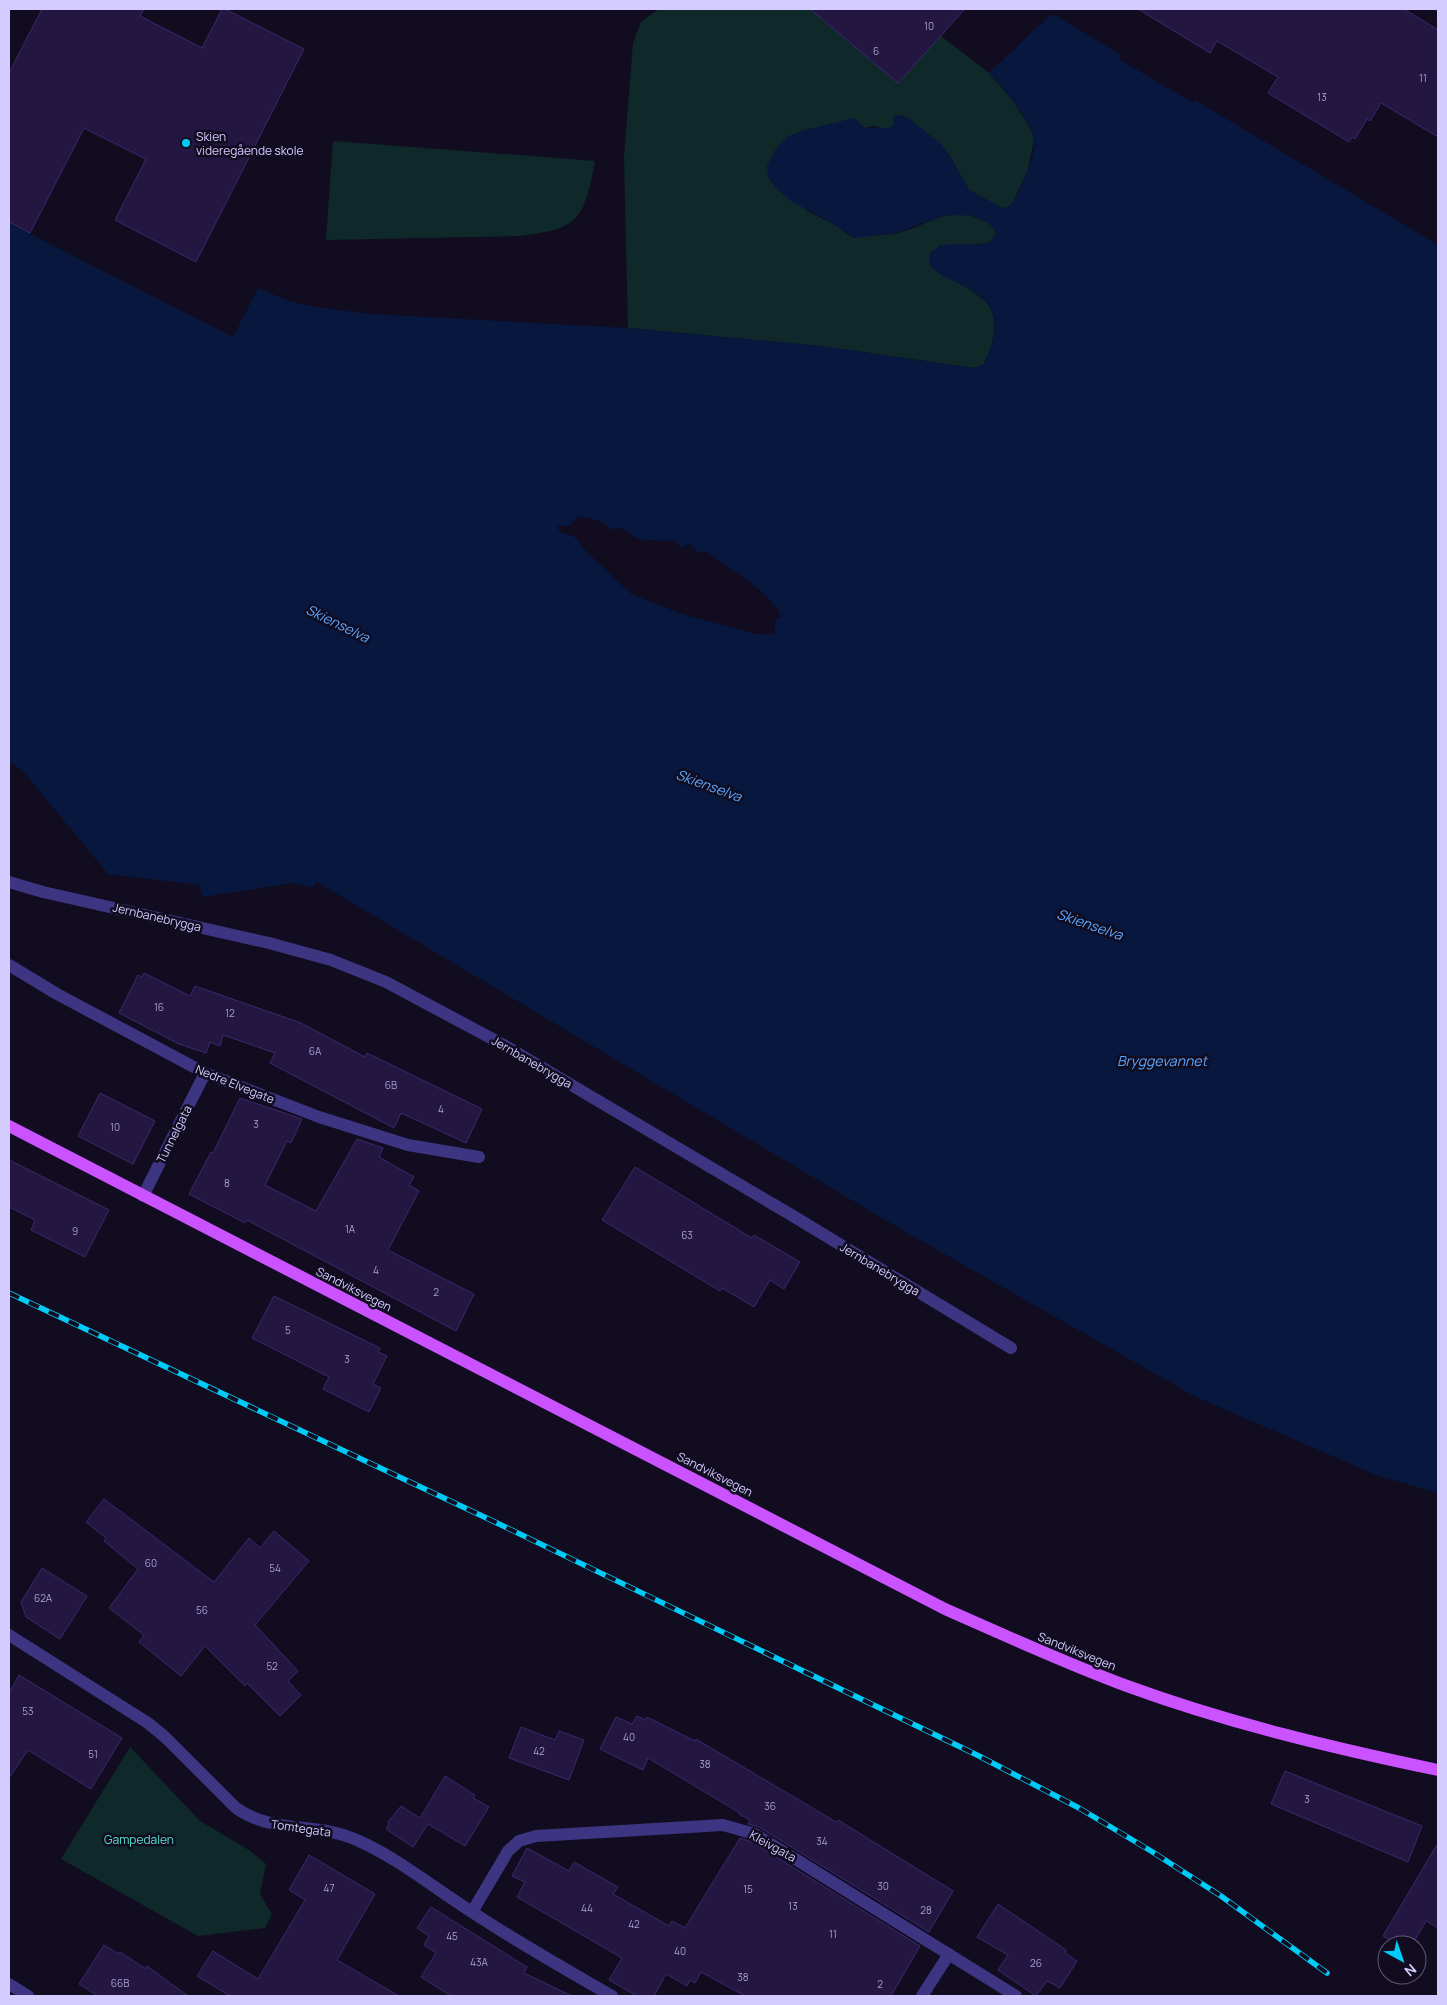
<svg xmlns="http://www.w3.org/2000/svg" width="1447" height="2005" font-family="Manrope,sans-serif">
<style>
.green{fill:#0f292a}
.water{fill:#07173d;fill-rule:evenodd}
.building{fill:#231741;stroke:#3b286e}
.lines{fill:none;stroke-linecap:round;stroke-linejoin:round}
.minor{stroke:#3d3581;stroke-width:12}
.major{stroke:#cb52ff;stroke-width:12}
.rail-casing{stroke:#00cbf6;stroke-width:5.5}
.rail{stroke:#110c20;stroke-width:4;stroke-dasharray:11;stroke-linecap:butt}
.poi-dot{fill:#00cbf6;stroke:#110c20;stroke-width:2}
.labels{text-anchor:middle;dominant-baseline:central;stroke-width:5;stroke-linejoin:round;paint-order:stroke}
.number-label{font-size:10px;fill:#a89ed0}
.poi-label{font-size:12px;fill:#d4cbff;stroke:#110c20;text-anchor:start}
.street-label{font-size:12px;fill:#d4cbff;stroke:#110c20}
.park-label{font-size:12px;fill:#53e3c9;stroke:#110c20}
.water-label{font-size:14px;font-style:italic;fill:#59a6ff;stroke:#110c20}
</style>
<rect width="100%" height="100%" fill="#110c20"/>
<path class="green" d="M659 9H906L989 73 1013 101 1031 129 1034 140 1028 170 1012 204 1007 208H1002L969 190 950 156 907 117 897 115 893 118V126L890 128H881L874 126 778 147 767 167 807 211 838 226 848 235C864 234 883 236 898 233 913 230 927 221 941 217 958 212 990 214 996 233L991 242 980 244 939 246 940 274C955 281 972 289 984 300 1002 316 993 348 983 365L974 368 821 346 628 328 624 157 633 43 641 22Z
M333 141 595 161C584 221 578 230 516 236L326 240Z
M130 1747 200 1821 249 1850 266 1864 260 1894 272 1914 265 1928 198 1936 61 1859Z"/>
<path class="water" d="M1055 15 1121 55 1119 59 1193 103 1195 100 1438 245V1493L1376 1475 1196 1397 897 1227 317 882 312 888 293 883 203 897 199 885 108 874 22 770 9 762V223L233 337 258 288 292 302 322 308 372 314 628 328 821 346 974 368 983 365C993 348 1002 317 985 300 978 294 967 287 959 283 950 279 938 275 932 267 929 263 929 258 930 253 949 237 970 249 991 242L996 233 991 225 982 220 971 216 959 215 942 216 897 233 854 238 822 217 792 202 775 187 768 177 767 166 777 147 787 137 801 131 854 118 865 128C874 126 885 131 893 126V117L897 115 907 117 940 143 950 156 969 190 1002 208C1013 208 1018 195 1021 186 1027 172 1035 156 1034 141 1033 122 1002 86 989 73L1048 17ZM580 516 605 523 609 530C625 524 624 533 638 538 648 542 663 540 674 541L681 548 688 544 692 546 698 554 705 551C726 566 773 593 781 617L776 618 774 634H756L682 614 631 594 582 547C580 544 579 541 577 539 570 532 560 537 557 526H569Z"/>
<path class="building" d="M42 9H144L140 16 202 48 222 9H225L304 49 196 262 115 220 146 159 84 128 30 233 9 222V73Z
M810 9H965L898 83Z
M1138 9H1404L1438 30V137L1381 103 1370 121 1367 119 1355 139 1352 137 1349 142 1268 93 1278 77 1217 41 1210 53Z
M144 973 190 996 195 986 301 1023 365 1057 367 1053 482 1109 466 1143 401 1113 394 1128 270 1063 275 1053 223 1035 220 1046 210 1042 206 1053 179 1044 119 1013 138 975 142 977Z
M100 1093 155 1121 133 1164 78 1136Z
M240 1098 302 1119 291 1143 287 1141 265 1185 316 1211 357 1139 383 1148 379 1157 414 1177 409 1185 419 1191 388 1250 474 1294 456 1331 247 1220 245 1223 189 1194 211 1152 213 1153Z
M9 1160 109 1210 85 1257 31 1230 35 1220 9 1207Z
M635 1167 752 1238 754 1235 800 1262 784 1289 770 1280 754 1307 722 1288 720 1291 602 1220Z
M274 1296 380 1348 378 1352 387 1356 373 1384 381 1388 369 1412 323 1389 329 1377 252 1338Z
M104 1499 214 1582 249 1538 260 1548 274 1531 309 1561 255 1625 298 1671 288 1681 301 1695 280 1716 247 1683 245 1686 205 1646 181 1676 139 1642 144 1635 109 1608 138 1569 104 1541 106 1538 86 1522Z
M42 1568 87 1596 60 1639 26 1617 21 1602Z
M19 1675 122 1738 91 1789 28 1750 9 1778V1693Z
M637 1716 645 1720 647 1717 695 1741 696 1739 836 1822 838 1820 953 1891 929 1932 759 1827 748 1824 750 1820 739 1814 740 1813 648 1758 643 1770 600 1749 616 1717 632 1724Z
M521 1727 555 1740 559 1731 584 1740 569 1780 509 1758Z
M1285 1771 1422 1826 1408 1862 1271 1804Z
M445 1776 475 1795 473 1798 489 1807 465 1846 428 1824 413 1847 386 1829 389 1824 388 1822 401 1806 420 1818Z
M740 1838 752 1842 920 1946 891 1996H745L701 1972 695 1983 690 1980 687 1986 666 1974 654 1996H637L609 1980 622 1958 517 1897 525 1882 512 1876 527 1848 569 1871 574 1862 618 1887 613 1894 669 1926 672 1921 685 1928Z
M1438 1843V1928L1426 1921 1412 1945H1398L1383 1936Z
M309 1855 375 1894 337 1960 399 1996H230L197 1976 213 1951 258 1979 305 1900 289 1890Z
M998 1904 1066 1950 1065 1953 1077 1961 1060 1988 1047 1981 1036 1996 998 1970 1008 1955 977 1937Z
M431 1907 527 1967 524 1973 572 1996H451L421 1977 436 1953 424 1945 429 1936 417 1928Z
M104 1945 119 1954 120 1952 146 1969 147 1966 188 1996H98L79 1984Z"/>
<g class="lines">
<path class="minor" d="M9 882 43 892 269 943 331 960 386 982 502 1044 793 1216 1011 1348
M9 965 57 994 205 1073 319 1117 408 1145 479 1157
M143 1196 205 1073
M9 1635 148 1723 165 1737 236 1808C275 1835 317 1821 359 1841 399 1859 434 1888 472 1912 517 1942 565 1969 612 1996
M472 1912 508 1851 519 1841 536 1836 723 1825 755 1834 1016 1996
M9 1984 28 1996
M922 1996 949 1954"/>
<path class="major" d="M9 1126 945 1609C1006 1636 1065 1663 1127 1686 1228 1723 1333 1748 1438 1770"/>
<defs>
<path id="rail" d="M9 1293 497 1523 979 1756 1079 1808 1151 1851 1221 1896 1327 1973"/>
</defs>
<use href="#rail" class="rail-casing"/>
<use href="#rail" class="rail"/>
</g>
<circle class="poi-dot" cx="186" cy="143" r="5"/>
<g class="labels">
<g class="number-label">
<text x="929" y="26">10</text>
<text x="876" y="51">6</text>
<text x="1423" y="78">11</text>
<text x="1322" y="97">13</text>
<text x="159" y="1007">16</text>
<text x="230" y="1013">12</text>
<text x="315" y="1051">6A</text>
<text x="391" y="1085">6B</text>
<text x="441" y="1109">4</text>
<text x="256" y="1124">3</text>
<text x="115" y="1127">10</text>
<text x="227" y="1183">8</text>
<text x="350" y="1229">1A</text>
<text x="75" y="1231">9</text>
<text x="687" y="1235">63</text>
<text x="376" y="1270">4</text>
<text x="436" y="1292">2</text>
<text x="288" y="1330">5</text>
<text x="347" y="1359">3</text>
<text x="151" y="1563">60</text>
<text x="275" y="1568">54</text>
<text x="43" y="1598">62A</text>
<text x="202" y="1610">56</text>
<text x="272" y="1666">52</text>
<text x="28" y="1711">53</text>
<text x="629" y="1737">40</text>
<text x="539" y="1751">42</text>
<text x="93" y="1754">51</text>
<text x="705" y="1764">38</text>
<text x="1307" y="1799">3</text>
<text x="770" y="1806">36</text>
<text x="822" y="1841">34</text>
<text x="883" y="1886">30</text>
<text x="329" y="1888">47</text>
<text x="748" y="1889">15</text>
<text x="793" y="1906">13</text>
<text x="587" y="1908">44</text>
<text x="926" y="1910">28</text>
<text x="634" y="1924">42</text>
<text x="833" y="1934">11</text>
<text x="452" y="1936">45</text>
<text x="680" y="1951">40</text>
<text x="479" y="1962">43A</text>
<text x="1036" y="1963">26</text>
<text x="743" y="1977">38</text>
<text x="120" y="1983">66B</text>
<text x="880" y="1984">2</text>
</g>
<g class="poi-label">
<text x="196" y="136">Skien<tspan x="196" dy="14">videregående skole</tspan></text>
</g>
<g class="street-label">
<text transform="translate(157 917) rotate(13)">Jernbanebrygga</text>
<text transform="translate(532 1062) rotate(30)">Jernbanebrygga</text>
<text transform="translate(235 1084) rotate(22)">Nedre Elvegate</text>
<text transform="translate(174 1134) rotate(-63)">Tunnelgata</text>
<text transform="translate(880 1269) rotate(31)">Jernbanebrygga</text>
<text transform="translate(354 1289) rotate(27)">Sandviksvegen</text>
<text transform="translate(715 1474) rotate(27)">Sandviksvegen</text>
<text transform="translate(1077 1651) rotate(22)">Sandviksvegen</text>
<text transform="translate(301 1828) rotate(8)">Tomtegata</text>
<text transform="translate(773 1846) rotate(29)">Kleivgata</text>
</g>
<g class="park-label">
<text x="139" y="1839">Gampedalen</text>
</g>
<g class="water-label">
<text transform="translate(338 623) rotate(26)">Skienselva</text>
<text transform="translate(709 785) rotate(20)">Skienselva</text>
<text transform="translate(1090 924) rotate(19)">Skienselva</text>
<text x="1162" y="1060">Bryggevannet</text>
</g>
</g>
<rect width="1447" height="2005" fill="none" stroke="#d4cbff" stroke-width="20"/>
<g transform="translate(1402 1960) rotate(140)"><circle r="24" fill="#110c20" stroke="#5f5879"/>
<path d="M0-4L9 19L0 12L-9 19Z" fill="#00cbf6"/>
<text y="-8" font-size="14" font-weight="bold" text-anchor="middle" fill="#d4cbff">N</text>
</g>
</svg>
